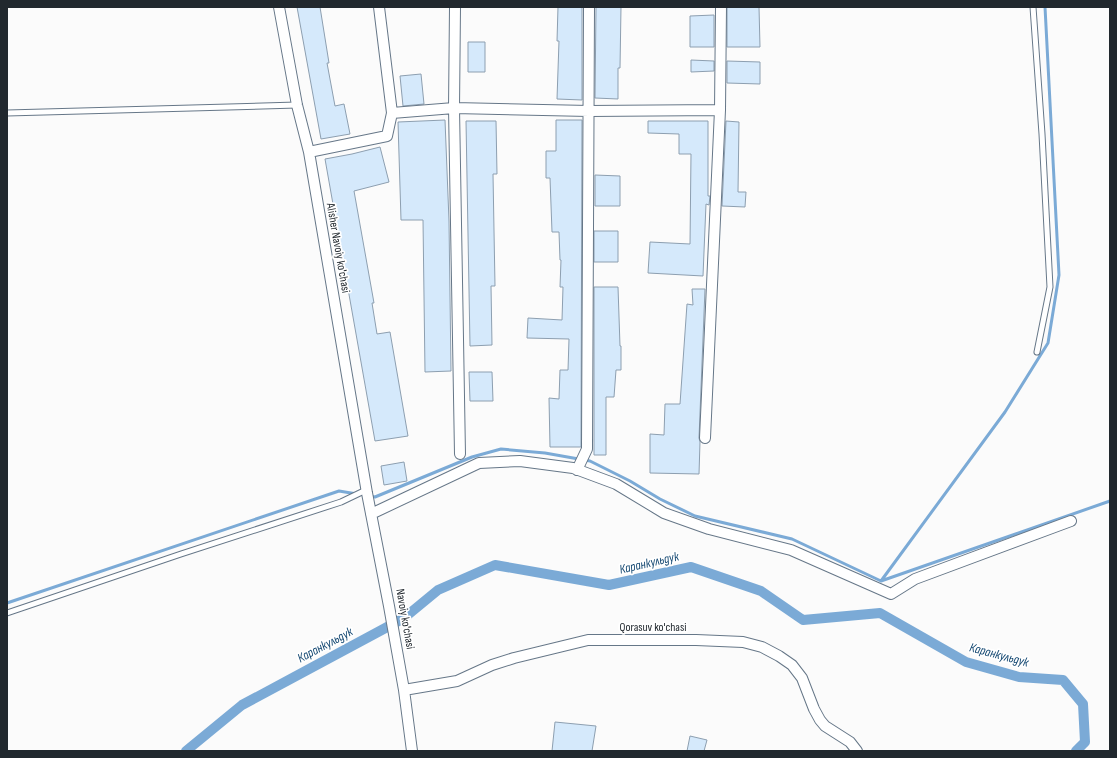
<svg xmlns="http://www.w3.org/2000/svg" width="1117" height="758" font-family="'Sofia Sans Condensed',sans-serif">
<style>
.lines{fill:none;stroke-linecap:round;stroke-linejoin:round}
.stream{stroke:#7baad6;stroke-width:3}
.canal{stroke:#7baad6;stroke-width:10}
.building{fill:#d5e9fb;stroke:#8d9fb0}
.lane-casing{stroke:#678;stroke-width:7}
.street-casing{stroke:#678;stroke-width:12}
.lane{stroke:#fff;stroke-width:5}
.street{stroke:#fff;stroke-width:10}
.labels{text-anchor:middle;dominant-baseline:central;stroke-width:3.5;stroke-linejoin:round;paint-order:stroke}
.street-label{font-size:12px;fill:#21282e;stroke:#fff}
.water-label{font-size:13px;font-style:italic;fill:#144872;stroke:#fff}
</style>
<rect width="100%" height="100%" fill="#fbfbfb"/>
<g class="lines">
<path class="stream" d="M369 496 375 497 472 457 501 449 545 453 590 461 630 481 660 499 695 516 792 539 881 581 1110 501
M881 581 1005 412 1048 343 1059 275 1045 7
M7 603 339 491 357 494"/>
<path class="canal" d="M186 751 242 705 404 618 438 590 495 565 609 585 691 567 761 591 803 620 880 613 966 662 1019 677 1063 680 1083 704 1085 742 1076 751"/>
</g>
<path class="building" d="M297 7H320L329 63H327L335 106 344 104 350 134 321 139Z
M558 7H582V100L557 99 559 41H557Z
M596 7H621L620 68H618V99L595 98Z
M727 7H759L760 47H727Z
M714 15V47H690V16Z
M468 42H485V72H468Z
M691 60 714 61V71L691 72Z
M727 61 760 62V84L727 83Z
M421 74 424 104 403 106 400 76Z
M445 120 449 221 451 371 425 372 423 220H401L398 122Z
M556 120H582L581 447H550L549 398 559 399 560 370H568L569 339 527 338 528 318 562 320 563 287H560L561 260H560L559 232H552L550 178H546V151H556Z
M466 121H496L497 174H493L495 286H491L492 345 470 346Z
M648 121H708V196H710L709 205 706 204 703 276 648 273 650 242 690 244 691 154H679V134L648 133Z
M726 121 739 122 738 192H746L745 207 722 206Z
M380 147 389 182 354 191 374 303H372L377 334 390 332 408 436 375 441 325 159 352 154Z
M595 175 620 176V206H595Z
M594 231H618V262H594Z
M594 287H618L620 346H621V370H616L614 397H606V455H594Z
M692 289H705L699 438 700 442 699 474 650 473V434L664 435 665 404H680L687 304 693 305Z
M469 372H492L493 401H470Z
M404 462 407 481 384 485 381 466Z
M555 722 596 726 592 751H552Z
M690 736 707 740 704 751H687Z"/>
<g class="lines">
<defs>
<path id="lane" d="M1033 7 1042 134 1050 287 1037 352
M7 113 297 105
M7 613 181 554 341 502 366 490"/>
<path id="street" d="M279 7 297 105 309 152 367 493 389 606 404 690 412 751
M455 7 454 108 460 454
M392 113 454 108 589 111 720 110
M309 152 387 136 392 113 379 7
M705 438 720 110 721 7
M577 470 587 449 589 7
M371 514 479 463 520 461 573 468 616 484 664 513 709 529 791 550 891 594 915 579 1071 521
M404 690 457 681 492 665 514 658 588 640H696L743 642 762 647 779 656 792 665 802 678 814 709 820 720 825 726 850 742 857 751"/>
</defs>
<use href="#lane" class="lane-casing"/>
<use href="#street" class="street-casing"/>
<use href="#lane" class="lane"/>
<use href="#street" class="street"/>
</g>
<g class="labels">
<g class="street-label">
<text transform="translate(338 248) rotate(80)">Alisher Navoiy ko'chasi</text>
<text transform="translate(405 619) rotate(80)">Navoiy ko'chasi</text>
<text x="653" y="627">Qorasuv ko'chasi</text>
</g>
<g class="water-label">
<text transform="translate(649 563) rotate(-13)">Каранкульдук</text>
<text transform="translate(325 645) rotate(-28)">Каранкульдук</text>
<text transform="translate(999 655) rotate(15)">Каранкульдук</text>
</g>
</g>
<rect width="1117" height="758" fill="none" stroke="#21282e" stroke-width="16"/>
</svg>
